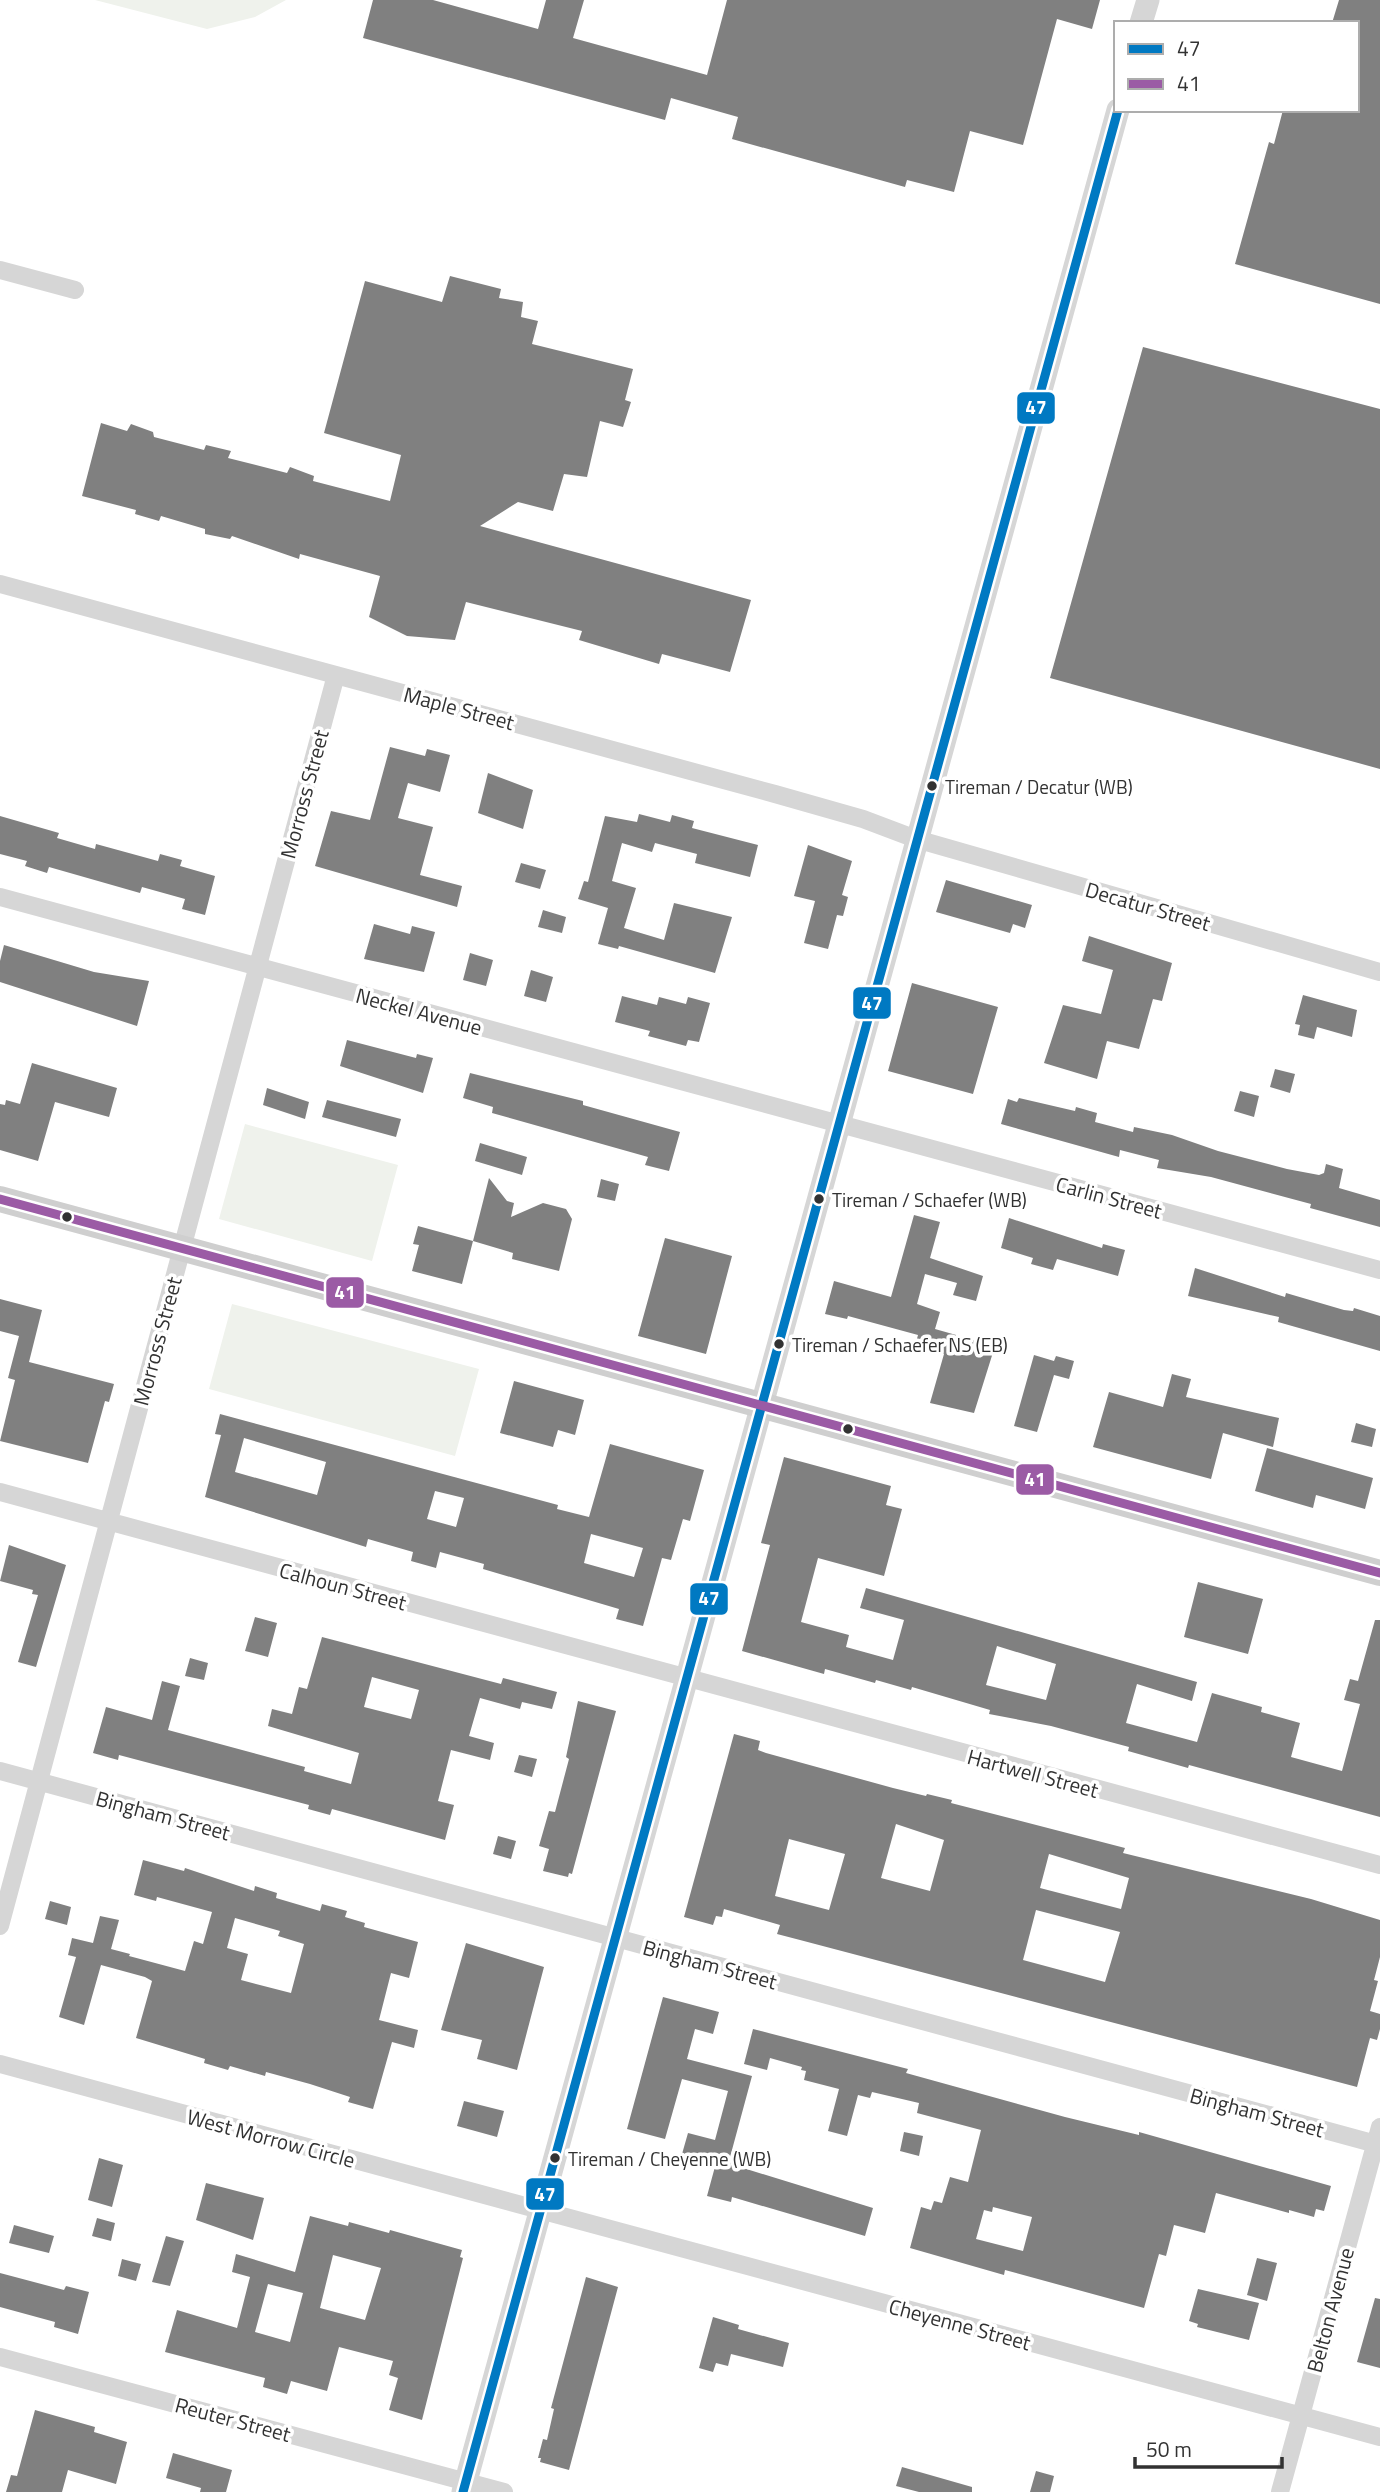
<svg xmlns="http://www.w3.org/2000/svg" width="1380" height="2492" font-family="'Titillium Web',sans-serif">
<style>
.green{fill:#eff2ec}
.building{fill:#808080;fill-rule:evenodd}
.lines{fill:none;stroke-linecap:round;stroke-linejoin:round}
.minor{stroke:#d6d6d6;stroke-width:18}
.tertiary{stroke:#d6d6d6;stroke-width:23}
.secondary{stroke:#cfcfcf;stroke-width:26}
.bus-1-casing{stroke:#fff;stroke-width:14}
.bus-2-casing{stroke:#fff;stroke-width:14}
.bus-1{stroke:#0079c2;stroke-width:9}
.bus-2{stroke:#9b5ba5;stroke-width:9}
.bus-dot{fill:#323232;stroke:#fff;stroke-width:2.5}
.labels{text-anchor:middle;dominant-baseline:central;stroke-width:7;stroke-linejoin:round;paint-order:stroke}
.bus-label{font-size:19px;fill:#323232;stroke:#fff;text-anchor:start}
.street-label{font-size:21px;fill:#323232;stroke:#fff}
.line-badge{stroke:#fff;stroke-width:2.5}
.badge-label{font-size:19px;text-anchor:middle;font-weight:bold;fill:#fff}
</style>
<rect width="100%" height="100%" fill="#fff"/>
<path class="green" d="M95 0H286L255 17 207 29Z
M245 1124 398 1165 372 1261 219 1219Z
M232 1304 479 1369 455 1456 209 1389Z"/>
<path class="building" d="M373 0H433L538 29 546 0H584L573 38 707 75 727 0H1100L1092 29 1057 19 1023 145 970 131 954 192 907 180 905 187 732 139 738 117 671 98 665 120 363 38Z
M1339 0H1380V304L1235 264 1269 142 1274 144 1283 110H1357V23H1332Z
M450 276 501 289 499 298 523 302 521 317 538 321 532 344 633 369 625 400 631 402 623 427 600 421 587 477 564 474 553 511 518 502 480 526 751 600 730 672 662 654 659 664 579 640 582 631 466 602 455 640 407 636 369 617 380 576 300 554 299 559 232 536 230 539 205 534V529L161 516 159 521 135 514 136 510 82 496 101 423 127 431 131 424 153 432 154 437 204 450 206 445 231 451 228 458 287 473 290 467 314 476 313 481 390 501 401 455 324 433 365 281 442 302Z
M1143 347 1380 409V769L1050 678Z
M390 747 425 756 427 749 450 755 440 792 408 783 398 818 433 827 420 875 462 886 457 907 315 866 331 811 370 820Z
M488 773 533 790 523 829 478 813Z
M639 814 670 822 672 815 694 821 692 828 758 845 750 877 695 863 697 854 655 843 652 852 622 843 612 881 636 888 624 928 664 940 674 903 732 917 715 973 619 946 618 949 598 944 608 908 578 899 584 881 588 882 605 816 637 822Z
M0 816 59 833 57 838 95 849 96 844 158 861 160 854 182 860 180 866 215 876 205 915 182 909 185 899 142 887 140 893 49 867 47 873 25 866 27 861 0 854Z
M808 845 852 861 842 895 848 897 843 916 837 915 828 949 804 943 815 901 794 896Z
M521 863 546 870 540 889 515 882Z
M946 880 1032 905 1025 928 1013 924 1010 933 936 912Z
M543 910 566 917 562 933 538 927Z
M374 924 410 934 412 926 435 932 424 972 364 959Z
M1089 936 1172 963 1162 1001 1153 999 1139 1049 1107 1041 1097 1079 1044 1063 1063 1005 1101 1014 1113 970 1082 961Z
M4 945 94 972 149 981 137 1026 0 982V961Z
M470 953 493 960 486 986 463 980Z
M531 970 553 977 546 1002 524 996Z
M912 983 998 1007 973 1094 888 1071Z
M1303 995 1357 1010 1352 1037 1317 1027 1314 1039 1298 1035 1300 1025 1295 1024Z
M622 996 657 1005 659 997 686 1004 688 997 710 1003 699 1042 688 1040 686 1046 648 1036 650 1031 615 1022Z
M347 1040 416 1058 417 1054 433 1058 423 1093 340 1066Z
M32 1063 117 1088 109 1117 55 1102 38 1161 0 1150V1104L5 1105 6 1100 20 1104Z
M1275 1069 1295 1074 1290 1093 1270 1087Z
M470 1073 583 1101V1105L680 1132 669 1171 645 1165 648 1157 492 1113 493 1107 463 1098Z
M267 1088 309 1102 305 1119 263 1105Z
M1240 1091 1259 1096 1254 1117 1234 1111Z
M1019 1098 1075 1111 1076 1107 1097 1113 1095 1122 1133 1132 1134 1127 1172 1135 1218 1151 1287 1169 1319 1175 1324 1173 1326 1164 1343 1169 1339 1188 1380 1200V1227L1310 1208 1311 1204 1211 1177 1157 1168 1159 1160 1120 1150 1119 1157 1001 1124 1008 1099 1017 1102Z
M327 1100 401 1119 396 1137 322 1117Z
M480 1143 527 1157 522 1175 475 1161Z
M489 1178 507 1201 514 1203 511 1217 543 1203 566 1209 572 1219 559 1271 512 1259 513 1253 473 1241Z
M601 1179 619 1184 615 1201 597 1197Z
M914 1215 940 1222 930 1258 983 1276 976 1301 953 1295 957 1283 925 1274 917 1304 940 1312 935 1329 995 1346 974 1413 930 1403 944 1354 915 1346 918 1335 848 1316 847 1319 825 1314 834 1281 891 1297Z
M1009 1218 1102 1248 1103 1244 1125 1250 1118 1276 1057 1259 1053 1270 1031 1264 1033 1258 1001 1248Z
M418 1226 473 1241 462 1284 412 1271 419 1245 413 1244Z
M665 1238 732 1256 706 1354 638 1336Z
M1195 1268 1285 1297 1286 1293 1344 1310 1353 1311 1354 1308 1380 1316V1351L1278 1322 1279 1317 1188 1296Z
M0 1299 42 1310 29 1362 114 1384 109 1402 105 1401 88 1463 0 1441 15 1380 8 1378 19 1336 0 1331Z
M1034 1355 1054 1361 1056 1356 1074 1361 1069 1379 1054 1375 1037 1432 1014 1426Z
M1172 1374 1191 1379 1186 1397 1279 1418 1273 1447 1223 1433 1211 1479 1093 1447 1109 1392 1163 1407Z
M514 1381 584 1400 575 1435 558 1430 553 1447 500 1433Z
M220 1414 558 1505 557 1509 589 1517 610 1444 704 1470 690 1521 683 1519 671 1560 662 1558 643 1626 616 1619 619 1609 483 1569 484 1564 440 1552 436 1568 411 1561 413 1552 368 1539 366 1547 205 1497 221 1435 215 1434ZM244 1438 326 1462 317 1495 235 1472ZM435 1491 464 1498 456 1527 427 1519ZM591 1534 643 1548 634 1577 584 1563Z
M1356 1423 1376 1429 1372 1447 1351 1442Z
M1267 1448 1373 1478 1365 1509 1316 1495 1313 1508 1255 1491Z
M784 1457 891 1486 886 1505 902 1509 884 1576 818 1558 801 1622 849 1635 846 1647 893 1660 904 1620 860 1608 866 1588 1197 1682 1192 1701 1137 1684 1126 1723 1197 1742 1212 1693 1262 1707 1261 1712 1300 1723 1291 1757 1342 1771 1360 1704 1344 1700 1350 1679 1358 1681 1375 1620H1380V1817L1189 1765 1188 1768 1128 1751 1129 1747 1051 1726 989 1714 990 1710 912 1687 911 1690 876 1680 875 1683 825 1669 824 1674 742 1651 770 1545 761 1543ZM997 1646 1056 1664 1046 1700 986 1685Z
M9 1545 66 1565 36 1667 18 1662 38 1595 32 1594 33 1590 0 1581Z
M1198 1582 1263 1599 1248 1654 1184 1637Z
M255 1617 277 1623 268 1657 245 1651Z
M322 1637 501 1684 503 1678 557 1692 552 1709 522 1702 520 1709 480 1698 469 1736 494 1743 490 1760 451 1750 438 1801 454 1805 445 1840 332 1809 330 1815 308 1809 309 1805 153 1764 119 1755 118 1760 93 1753 106 1707 152 1720 162 1681 180 1686 168 1730 305 1767 304 1771 351 1784 359 1753 268 1726 272 1709 292 1714 299 1687 307 1689ZM372 1677 419 1690 411 1719 364 1707Z
M190 1658 208 1663 204 1680 185 1676Z
M578 1701 616 1711 572 1874 569 1873 568 1877 543 1871 549 1849 539 1846 549 1811 555 1812 569 1759 566 1757Z
M734 1734 760 1741 758 1750 766 1753 893 1788 926 1796 927 1794 952 1800 951 1803 1125 1848 1123 1853 1311 1899 1380 1920V1957L1374 1980 1378 1981 1370 2011 1380 2014V2029L1377 2040 1370 2038 1357 2087 800 1940 777 1934 780 1925 724 1909 722 1917 716 1916 713 1925 684 1917ZM896 1824 944 1840 930 1891 881 1878ZM789 1839 845 1854 829 1910 775 1896ZM1049 1854 1129 1878 1121 1909 1040 1888ZM1036 1910 1120 1932 1105 1982 1023 1960Z
M519 1755 537 1759 532 1777 514 1772Z
M498 1836 516 1841 511 1859 493 1854Z
M143 1860 184 1871 185 1868 254 1891 255 1886 277 1893 276 1898 320 1911 322 1904 347 1911 345 1917 365 1923 364 1927 418 1942 409 1978 391 1973 379 2020 418 2030 414 2048 392 2042 373 2109 348 2102 350 2097 310 2084 266 2072 265 2076 230 2066 228 2070 204 2063 205 2059 136 2038 152 1981 145 1977 101 1965 84 2025 59 2017 76 1957 68 1955 72 1938 93 1943 100 1916 119 1920 111 1949 130 1954 129 1956 185 1971 194 1941 203 1944 212 1912 157 1897 156 1901 134 1895ZM235 1918 280 1931 278 1936 304 1944 291 1993 241 1980 248 1954 227 1948Z
M50 1901 71 1907 67 1925 45 1919Z
M466 1943 544 1967 517 2070 477 2059 482 2040 441 2030Z
M663 1997 719 2012 713 2034 695 2029 687 2059 752 2076 729 2161 741 2164 740 2167 873 2208 865 2236 732 2197 731 2202 707 2196 716 2163 682 2154 688 2133 715 2140 728 2091 682 2079 665 2139 627 2129Z
M753 2029 908 2069 906 2073 1065 2117 1139 2135V2132L1331 2186 1324 2211 1316 2209 1314 2217 1289 2210V2213L1216 2193 1205 2233 1174 2225 1166 2256 1159 2254 1144 2308 1005 2270 1004 2275 910 2248 921 2207 931 2210 934 2201 942 2203 950 2177 968 2182 981 2130 917 2113 919 2103 872 2092 870 2098 858 2095 847 2136 828 2131 839 2089 804 2080 806 2071 801 2070 802 2067 770 2058 767 2070 744 2064ZM993 2207 1032 2217 1023 2251 976 2239 984 2210 992 2212Z
M464 2101 504 2111 497 2137 457 2126Z
M904 2132 923 2136 919 2156 900 2151Z
M99 2158 123 2165 112 2207 88 2200Z
M206 2183 264 2198 253 2240 196 2220Z
M310 2216 348 2226 349 2222 389 2233 390 2230 462 2250 460 2257 463 2258 422 2420 389 2410 398 2378 389 2375 393 2361 339 2347 327 2391 291 2381 287 2394 263 2387 265 2378 165 2352 177 2310 237 2328 250 2277 232 2272 236 2254 295 2272ZM333 2255 381 2268 365 2320 320 2308ZM268 2284 303 2293 290 2342 255 2332Z
M97 2218 115 2223 111 2241 92 2236Z
M14 2225 54 2236 49 2253 9 2243Z
M166 2236 184 2241 170 2286 152 2282Z
M1257 2258 1277 2263 1267 2301 1247 2295Z
M122 2259 141 2264 136 2281 118 2276Z
M0 2273 64 2290 66 2286 89 2292 78 2334 54 2327 55 2322 0 2307Z
M586 2277 618 2287 569 2470 540 2462 541 2458H538L543 2439 547 2440 554 2409 551 2408Z
M1198 2289 1259 2303 1249 2340 1197 2327 1198 2324 1189 2321Z
M1375 2298 1380 2299V2368L1357 2362Z
M713 2317 739 2325 738 2329 789 2343 783 2367 731 2354 728 2366 716 2363 713 2372 699 2368Z
M35 2410 95 2427 94 2432 127 2442 116 2484 68 2470 62 2492H6L11 2475 17 2476Z
M173 2453 232 2470 226 2492H200L201 2488 166 2478Z
M902 2467 972 2487V2492H919L896 2486Z
M1036 2471 1054 2476 1050 2492H1030Z"/>
<g class="lines">
<path class="minor" d="M0 270 75 290
M0 584 775 794 863 819 916 839 1380 972
M0 897 1380 1270
M0 1492 1380 1865
M0 1771 1380 2145
M0 1926 336 675
M0 2064 1380 2437
M0 2357 504 2492
M1280 2492 1380 2127"/>
<path class="tertiary" d="M1141 23 1148 0
M463 2492 1118 110"/>
<path class="secondary" d="M0 1199 1380 1573"/>
<defs>
<path id="bus-1" d="M463 2492 1118 110"/>
<path id="bus-2" d="M0 1199 1380 1573"/>
</defs>
<use href="#bus-1" class="bus-1-casing"/>
<use href="#bus-2" class="bus-2-casing"/>
<use href="#bus-1" class="bus-1"/>
<use href="#bus-2" class="bus-2"/>
</g>
<g class="bus-dot">
<circle cx="932" cy="786" r="6"/>
<circle cx="819" cy="1199" r="6"/>
<circle cx="67" cy="1217" r="6"/>
<circle cx="779" cy="1344" r="6"/>
<circle cx="848" cy="1429" r="6"/>
<circle cx="555" cy="2158" r="6"/>
</g>
<g class="labels">
<g class="bus-label">
<text x="945" y="786">Tireman / Decatur (WB)</text>
<text x="832" y="1199">Tireman / Schaefer (WB)</text>
<text x="792" y="1344">Tireman / Schaefer NS (EB)</text>
<text x="568" y="2158">Tireman / Cheyenne (WB)</text>
</g>
<g class="street-label">
<text transform="translate(459 708) rotate(15)">Maple Street</text>
<text transform="translate(304 794) rotate(-75)">Morross Street</text>
<text transform="translate(1148 906) rotate(16)">Decatur Street</text>
<text transform="translate(419 1011) rotate(15)">Neckel Avenue</text>
<text transform="translate(1109 1197) rotate(15)">Carlin Street</text>
<text transform="translate(157 1341) rotate(-75)">Morross Street</text>
<text transform="translate(343 1586) rotate(15)">Calhoun Street</text>
<text transform="translate(1033 1773) rotate(15)">Hartwell Street</text>
<text transform="translate(163 1815) rotate(15)">Bingham Street</text>
<text transform="translate(710 1964) rotate(15)">Bingham Street</text>
<text transform="translate(1257 2112) rotate(15)">Bingham Street</text>
<text transform="translate(271 2138) rotate(15)">West Morrow Circle</text>
<text transform="translate(1330 2310) rotate(-75)">Belton Avenue</text>
<text transform="translate(960 2324) rotate(15)">Cheyenne Street</text>
<text transform="translate(233 2419) rotate(15)">Reuter Street</text>
</g>
</g>
<g class="line-badge">
<rect x="1016" y="391" width="40" height="34" rx="7" fill="#0079c2"/>
<rect x="852" y="986" width="40" height="34" rx="7" fill="#0079c2"/>
<rect x="325" y="1276" width="40" height="33" rx="7" fill="#9b5ba5"/>
<rect x="1015" y="1463" width="40" height="33" rx="7" fill="#9b5ba5"/>
<rect x="689" y="1582" width="40" height="34" rx="7" fill="#0079c2"/>
<rect x="525" y="2177" width="40" height="34" rx="7" fill="#0079c2"/>
</g>
<g class="badge-label">
<text x="1036" y="414">47</text>
<text x="872" y="1010">47</text>
<text x="345" y="1299">41</text>
<text x="1035" y="1486">41</text>
<text x="709" y="1605">47</text>
<text x="545" y="2201">47</text>
</g>
<rect x="1114" y="21" width="245" height="91" fill="#ffffff" stroke="#adadad" stroke-width="2"/>
<rect x="1128" y="44" width="35" height="10" fill="#0079c2" stroke="#adadad" stroke-width="2"/>
<text x="1177" y="56" font-size="21" fill="#323232">47</text>
<rect x="1128" y="79" width="35" height="10" fill="#9b5ba5" stroke="#adadad" stroke-width="2"/>
<text x="1177" y="91" font-size="21" fill="#323232">41</text>
<path d="M1135 2457v10h147v-10" fill="none" stroke="#323232" stroke-width="3.5"/>
<text x="1146" y="2457" font-size="21" fill="#323232" stroke="#ffffff" stroke-width="5" paint-order="stroke">50 m</text>
</svg>
